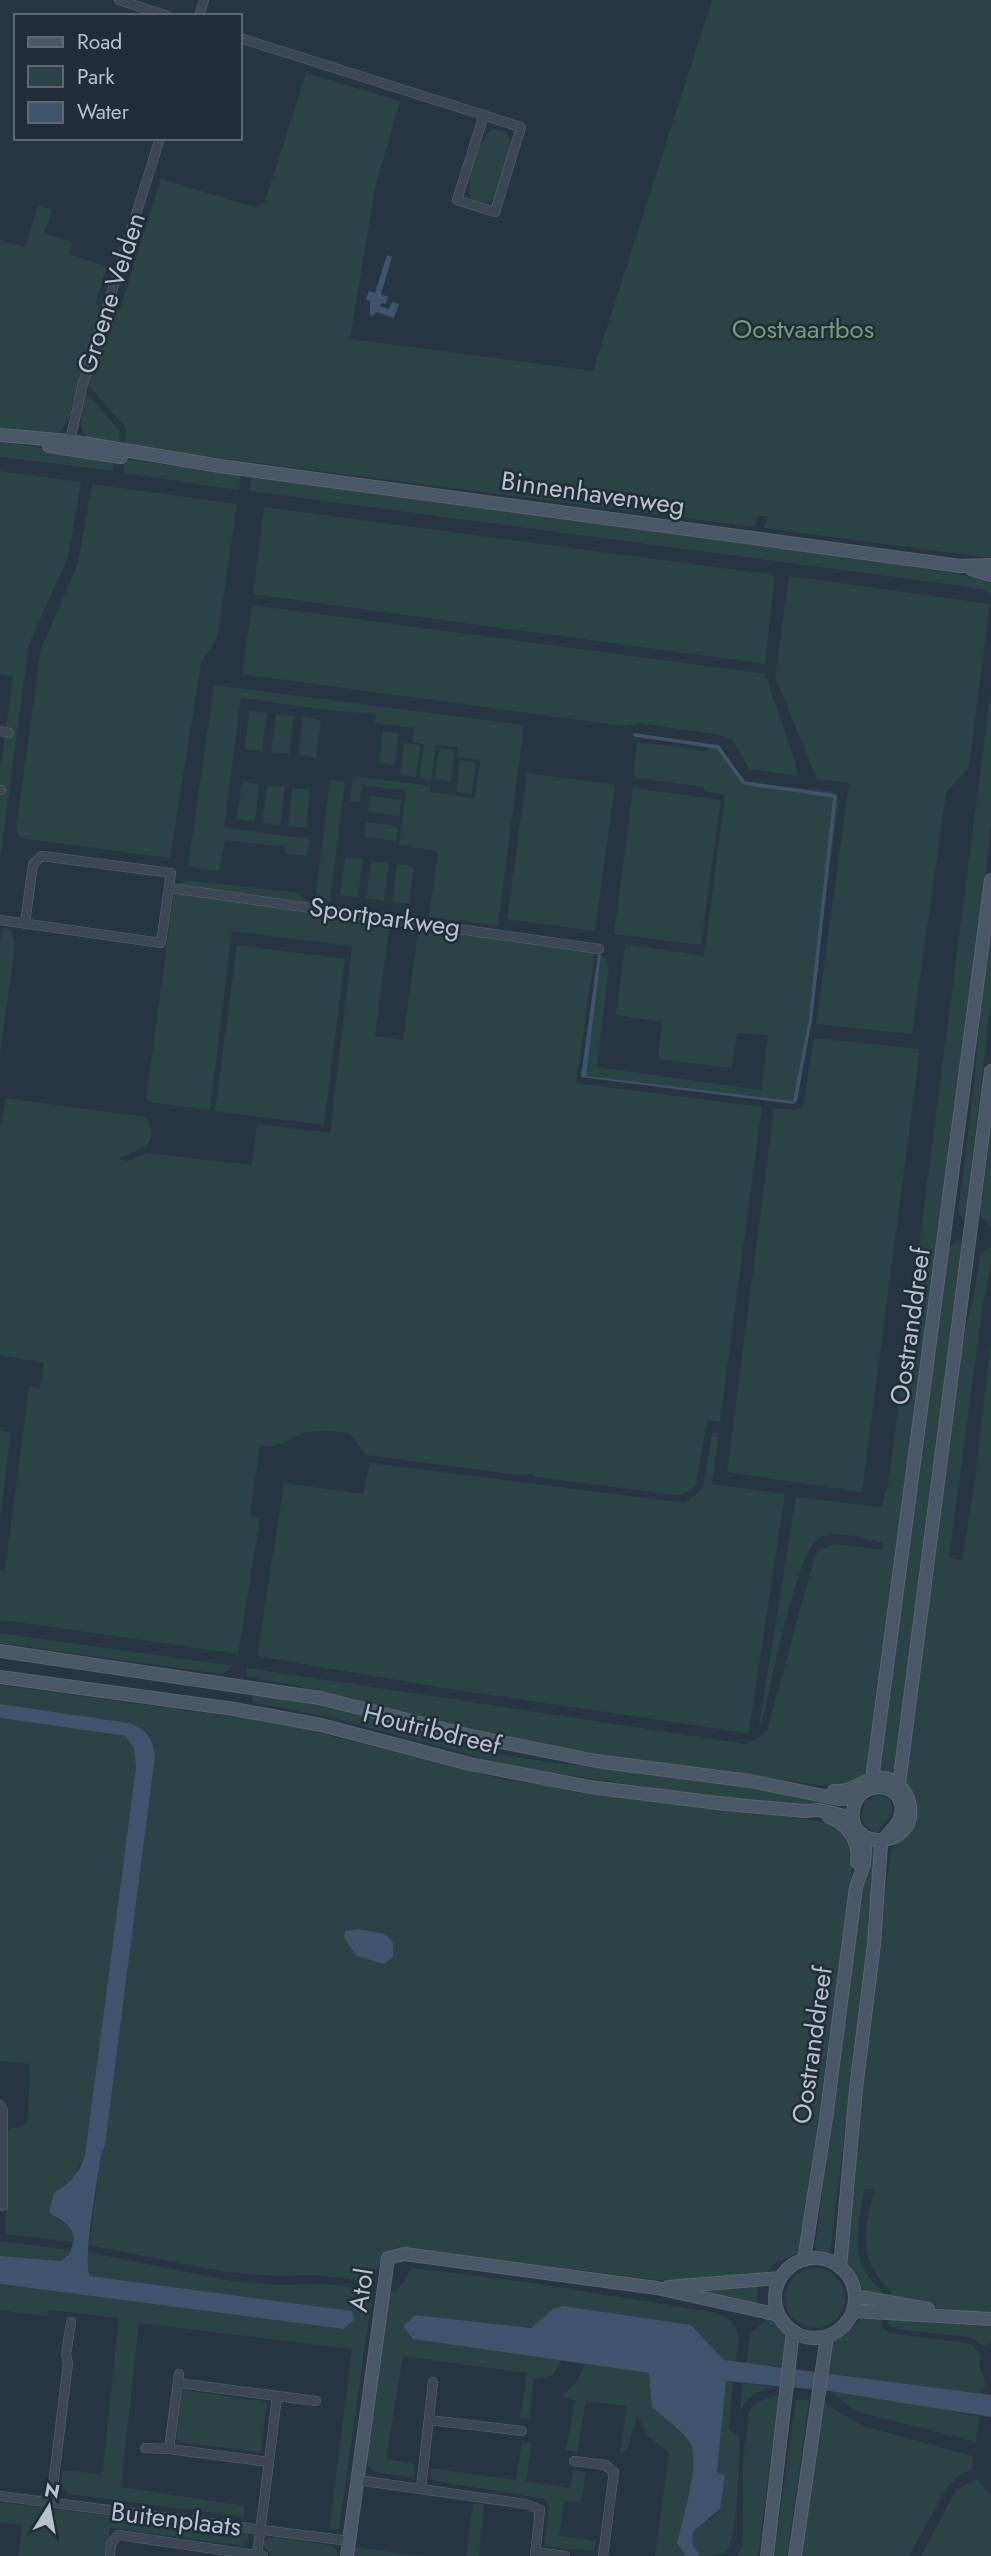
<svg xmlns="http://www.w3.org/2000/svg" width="991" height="2556" font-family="Jost,sans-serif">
  <rect width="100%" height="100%" fill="#273543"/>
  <path fill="#2a4344" d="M712 0H991V558L764 528 768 516H758L754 527 125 446 126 428 88 385 112 309H120L161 179 254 207 260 206 265 202 306 73 400 101 375 188 350 339 593 371Z
    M493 129 506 132 512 143 497 195 491 201 482 204 471 198C464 184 479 136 493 129Z
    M38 205 52 210 44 233 72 242 69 254 107 267 95 304 103 306 72 405C70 418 67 426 56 434L0 430V240L25 247Z
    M86 392 120 431 119 446C111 444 98 444 91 440 75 432 82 405 86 392Z
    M0 442 115 458 113 471 0 457Z
    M125 459 241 475 239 490 123 473Z
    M0 471 81 482 68 557 29 644 0 861V771L13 676 0 674Z
    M251 476 836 554 991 580V593L987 595 985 590 963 586 249 491Z
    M92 484 237 504 218 635 201 664 170 858 19 838 16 828 41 649 78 563Z
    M264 507 775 575 765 664 253 594Z
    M789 576 990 604 969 767 946 793 912 1034 816 1024 849 783 817 779 775 677Z
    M252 605 765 674 795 761 797 776 750 769 732 740 720 735 640 723 623 726 242 674Z
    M214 685 524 725 498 926 429 917 438 851 399 845 406 791 362 785 360 802 350 801 353 776 430 786V792L475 798 480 760 457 757 458 747 436 745 431 780 419 778 424 744 412 742 414 728 375 723 376 714 327 710 241 698 224 828 310 839 307 856 285 854 286 847 225 840 219 871 188 867Z
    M991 689V824L970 1029 943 1228C933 1260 929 1284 931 1318L871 1764C863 1779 854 1783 838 1788 724 1770 609 1759 496 1736 412 1719 332 1688 247 1677V1668L746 1744 757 1739 767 1731 813 1562 818 1550 835 1544 882 1550 883 1543C865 1539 836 1529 819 1538 799 1548 776 1664 769 1690 766 1702 765 1716 759 1726L796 1497 881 1507 888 1485Z
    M249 711 267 713 262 751 245 749Z
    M276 714 294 716 289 754 271 752Z
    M303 717 321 720 316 758 298 755Z
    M383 731 399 733 395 765 379 763Z
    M637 742 708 751 709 746 720 748 747 783 831 791 839 799 808 1024 794 1102 585 1076 601 955 607 960 609 968 597 1067 761 1090 768 1035 737 1033 732 1068 658 1059 662 1022 616 1015 625 944 704 956 725 795 704 791V787L633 777Z
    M404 743 420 745 416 777 400 775Z
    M439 748 455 750 451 782 435 779Z
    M460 760 476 762 472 794 456 792Z
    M527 773 615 785 595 931 507 919Z
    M330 780 345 782 330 902 316 894Z
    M242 782 259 784 255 822 237 819Z
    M267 785 285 787 280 825 262 823Z
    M292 788 310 790 306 828 288 826Z
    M633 788 721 800 701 945 614 934Z
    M370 796 402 800 399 816 368 812Z
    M366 822 398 826 396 841 364 837Z
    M345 857 363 859 358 897 340 895Z
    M371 861 389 863 384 901 366 898Z
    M397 864 414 866 409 904 392 902Z
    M187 880 299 893 314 909 390 922 375 1036 403 1040 419 926 595 953 576 1083 762 1107 720 1422 707 1420 696 1484C690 1491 685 1495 675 1495L537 1477 532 1474 519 1475 366 1455 350 1434C335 1431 320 1429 304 1433 285 1439 282 1448 260 1446L250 1516 260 1519 238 1654 11 1621 0 1622V1570H5L29 1386 40 1388 44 1363 0 1355V1130L6 1098 145 1117C163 1145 140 1148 118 1159L128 1161 146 1153 252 1165 257 1124 330 1133 352 946 232 931 210 1110 149 1102 146 1098 174 893 181 882Z
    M991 882V1000L965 1221 958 1212 974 1085Z
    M7 928 12 931 15 946 0 1054V943L2 930Z
    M237 945 345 959 324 1125 215 1111Z
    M814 1038 920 1049 862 1492 727 1472 774 1108 795 1110 803 1107Z
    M991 1130V1226L982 1218 980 1213Z
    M957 1241 966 1242 895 1775 877 1770 947 1252 951 1245Z
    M991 1247V1265L983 1304 949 1558 962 1560 974 1487 991 1341V2314L951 2310 890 2300 891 2292C857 2258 863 2231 875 2189H864C861 2215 851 2247 865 2271 869 2279 877 2286 883 2293L882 2298 866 2294 853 2270 846 2262 853 2176 887 1879 890 1855 897 1841 907 1787 904 1779 961 1346 973 1300 980 1254Z
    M0 1430 11 1432 0 1521Z
    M712 1433H719L712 1484 785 1494 749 1731 746 1733 438 1687 257 1656 284 1483 363 1494 370 1463 685 1503 703 1488Z
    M0 1633 234 1666 222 1674 0 1643Z
    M0 1685 249 1719 299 1728 506 1780 833 1823 850 1840 854 1857 801 2244 798 2253 774 2264 767 2273 688 2283 667 2281 396 2247C382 2257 376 2265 374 2282L318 2275 274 2276 226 2272 89 2245 101 2155 105 2145 155 1756 154 1746 129 1723 0 1704Z
    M254 1692 336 1708 500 1754 547 1762 731 1783 839 1803 838 1809 772 1801 712 1797 517 1767 329 1717 252 1702Z
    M0 1718 125 1736 134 1748 136 1767 85 2155C78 2171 70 2184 54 2193L56 2218 70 2227 75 2237 73 2242 6 2234V2206H8L7 2133 11 2128 23 2126 28 2119 30 2064 0 2061Z
    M877 1795 889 1798C898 1816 886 1819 877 1833L865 1826 861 1817 865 1801Z
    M871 1848H877L868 1943 830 2253 815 2250 860 1901Z
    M0 2241 71 2250 61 2261 5 2257 0 2256Z
    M87 2252 232 2281 274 2285 326 2284 373 2290 339 2529 329 2530 352 2349 139 2323 121 2487 245 2506 244 2517 70 2494C60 2487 61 2481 62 2470L102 2474 119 2318 49 2310 47 2316 0 2310V2284L343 2329 354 2320 352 2311 90 2276 86 2261Z
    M412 2268 527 2282 717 2313C743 2325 739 2336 736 2362L724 2360 691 2325 553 2309 531 2328 416 2315 413 2339 562 2360 552 2376 534 2379 529 2419 520 2418 527 2373 403 2356 386 2459 415 2464 414 2478 375 2472 368 2465 367 2455 388 2292 397 2291Z
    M785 2298a30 30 0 1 1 60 0a30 30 0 1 1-60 0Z
    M758 2282 757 2307 698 2293V2289Z
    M881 2315 882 2327 889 2333 967 2343 974 2346 981 2356 979 2366 986 2383 981 2394 826 2373 833 2342 845 2334 863 2317Z
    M887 2316 991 2324V2343L982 2346 976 2340 968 2337 897 2329 889 2325Z
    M768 2318 774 2321 786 2335 783 2366 746 2363 751 2333Z
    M585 2363 649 2373 652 2407C664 2418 679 2428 689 2441 702 2458 682 2521 677 2543L686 2556H655L669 2452 648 2436 637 2416 629 2445 620 2456 626 2406 586 2401 577 2452 566 2450 575 2400 561 2397 576 2383Z
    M725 2381 733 2382 729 2429 740 2437C738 2459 739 2538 726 2551 719 2556 709 2556 700 2556L692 2544 693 2532 720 2511 717 2473Z
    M743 2383 775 2387C758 2391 746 2395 740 2413Z
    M182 2390 267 2402 261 2450 258 2452 176 2442Z
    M829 2391 919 2404 979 2417 976 2442 866 2414 853 2409Z
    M779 2396 758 2556H737L742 2546 743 2534V2461L749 2413C753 2402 767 2397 779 2396Z
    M796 2400H809L787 2556H774Z
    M822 2402 863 2426 972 2456 973 2469 959 2476 947 2487 909 2556H802Z
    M522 2442 532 2443 526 2481 570 2488 574 2470 586 2472 581 2503 564 2501 559 2536 596 2541 593 2551 544 2546 549 2507 545 2499 431 2480 430 2468 516 2480Z
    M977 2479 991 2496V2556H921L956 2490Z
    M0 2502 249 2534 247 2543 243 2546 110 2528 106 2556H18L23 2525 0 2522Z
    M473 2503 484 2504 479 2556H466Z
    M275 2537 328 2545 335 2548 338 2556H272L262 2545 263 2540Z
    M355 2547 424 2556H354Z"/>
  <path fill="#3e546c" d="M387 255 392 257 381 294 388 297 386 304 382 303 380 306 389 309 392 302 399 304 394 318 376 312 373 316 370 315V301L366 299 369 291 375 293Z
    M598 954 601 955 586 1076 793 1101 808 1024H811L797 1101 793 1104 581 1077Z
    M0 1704 129 1723C146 1728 153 1739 155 1756L105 2145 101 2155C98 2178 82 2260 90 2276L352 2311 354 2320 343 2329 0 2284V2256L61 2261C69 2255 72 2250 73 2241 76 2225 59 2220 49 2212L54 2193 70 2181 79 2170 85 2155 136 1767 134 1748 125 1736 0 1718Z
    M358 1929 385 1934 393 1943V1957L384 1964 357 1956 344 1938 345 1931Z
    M563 2306 691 2325 724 2360 991 2395V2417L829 2391 726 2381 717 2473 725 2475 720 2509 693 2532 692 2544 700 2556H686L677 2543C682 2521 702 2458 689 2441 679 2428 664 2418 652 2407L649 2373 413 2339 403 2326 416 2315 531 2328 553 2309Z"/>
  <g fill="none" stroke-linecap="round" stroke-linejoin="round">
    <path stroke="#3e546c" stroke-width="3.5" d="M635 735 718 747 744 783 835 796 810 1024"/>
    <g stroke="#5a6570" stroke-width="10">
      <path id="street" d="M119 0 168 16
        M199 16 204 0
        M240 38 521 127 495 212 457 200 484 115
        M69 445 82 387 160 138
        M0 731 9 733
        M0 790H1
        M170 888 599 949
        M0 920 161 943 171 873 42 856 33 864 25 924
        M0 2105 3 2111V2206
        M178 2383 316 2401
        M429 2420 522 2431
        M145 2448 169 2449 269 2462 277 2396
        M169 2449 179 2374
        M574 2461 605 2465 614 2472 603 2556
        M357 2480 526 2504 540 2510 535 2556
        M421 2488 433 2382
        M0 2496 349 2541
        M51 2502 68 2363 66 2355 71 2322
        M535 2552 565 2556
        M257 2555 269 2462
        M110 2556 111 2544 118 2535 263 2556"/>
    </g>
    <g stroke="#5a6570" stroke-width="14">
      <path id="secondary" d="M0 435 70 441 220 466 960 566 991 565
        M49 446 121 457
        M971 569 991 575
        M0 1651 320 1698 471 1736 596 1761 750 1781 839 1799 857 1798
        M0 1677 234 1709 321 1725 470 1764 590 1787 726 1804 804 1811 819 1810 853 1818
        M899 1784 991 1071
        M871 1787 991 880
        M834 1791C854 1794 868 1772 889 1779 899 1783 907 1792 909 1802 921 1852 841 1852 854 1806 862 1777 907 1783 901 1814 899 1827 886 1833 881 1845L874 1944 856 2089 840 2267
        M829 1817C848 1823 860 1842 857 1862
        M775 2298a40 40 0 1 1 80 0a40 40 0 1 1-80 0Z
        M804 2260 826 2118 856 1887 864 1864 866 1837
        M668 2287 780 2278
        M855 2296 928 2309
        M853 2311 991 2319
        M347 2556 388 2258 404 2254 657 2288 779 2315
        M767 2556 793 2331
        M795 2556 827 2336"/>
    </g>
    <use href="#street" stroke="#3c4753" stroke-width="9"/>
    <use href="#secondary" stroke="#4a5766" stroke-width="12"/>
  </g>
  <g text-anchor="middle" stroke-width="5" stroke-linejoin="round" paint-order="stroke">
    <g font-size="26" fill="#b9c2cc" stroke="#202c38">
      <text transform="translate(111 293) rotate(-72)" y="9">Groene Velden</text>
      <text transform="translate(593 493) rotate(8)" y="9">Binnenhavenweg</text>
      <text transform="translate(385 917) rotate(8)" y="9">Sportparkweg</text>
      <text transform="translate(910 1326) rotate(-82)" y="9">Oostranddreef</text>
      <text transform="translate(432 1729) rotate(14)" y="9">Houtribdreef</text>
      <text transform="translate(812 2045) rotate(-82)" y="9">Oostranddreef</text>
      <text transform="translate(361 2290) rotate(-81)" y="9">Atol</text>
      <text transform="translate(176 2519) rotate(7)" y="9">Buitenplaats</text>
    </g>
    <g font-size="26" fill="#719d77" stroke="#202c38">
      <text x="803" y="338">Oostvaartbos</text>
    </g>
  </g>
  <rect x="14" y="14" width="228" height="126" fill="#202c38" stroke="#5d6873" stroke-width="2"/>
  <rect x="28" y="37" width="35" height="10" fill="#4a5766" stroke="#5d6873" stroke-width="2"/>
  <text x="77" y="49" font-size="21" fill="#b9c2cc">Road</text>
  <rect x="28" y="66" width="35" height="21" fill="#2a4344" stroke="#5d6873" stroke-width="2"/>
  <text x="77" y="84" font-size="21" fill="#b9c2cc">Park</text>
  <rect x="28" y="102" width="35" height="21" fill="#3e546c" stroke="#5d6873" stroke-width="2"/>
  <text x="77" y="119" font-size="21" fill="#b9c2cc">Water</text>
  <g transform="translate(49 2507) rotate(11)" stroke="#202c38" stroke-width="5" paint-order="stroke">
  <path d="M0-5L12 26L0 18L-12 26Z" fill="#b9c2cc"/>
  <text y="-10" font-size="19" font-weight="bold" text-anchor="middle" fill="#b9c2cc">N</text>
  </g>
</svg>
